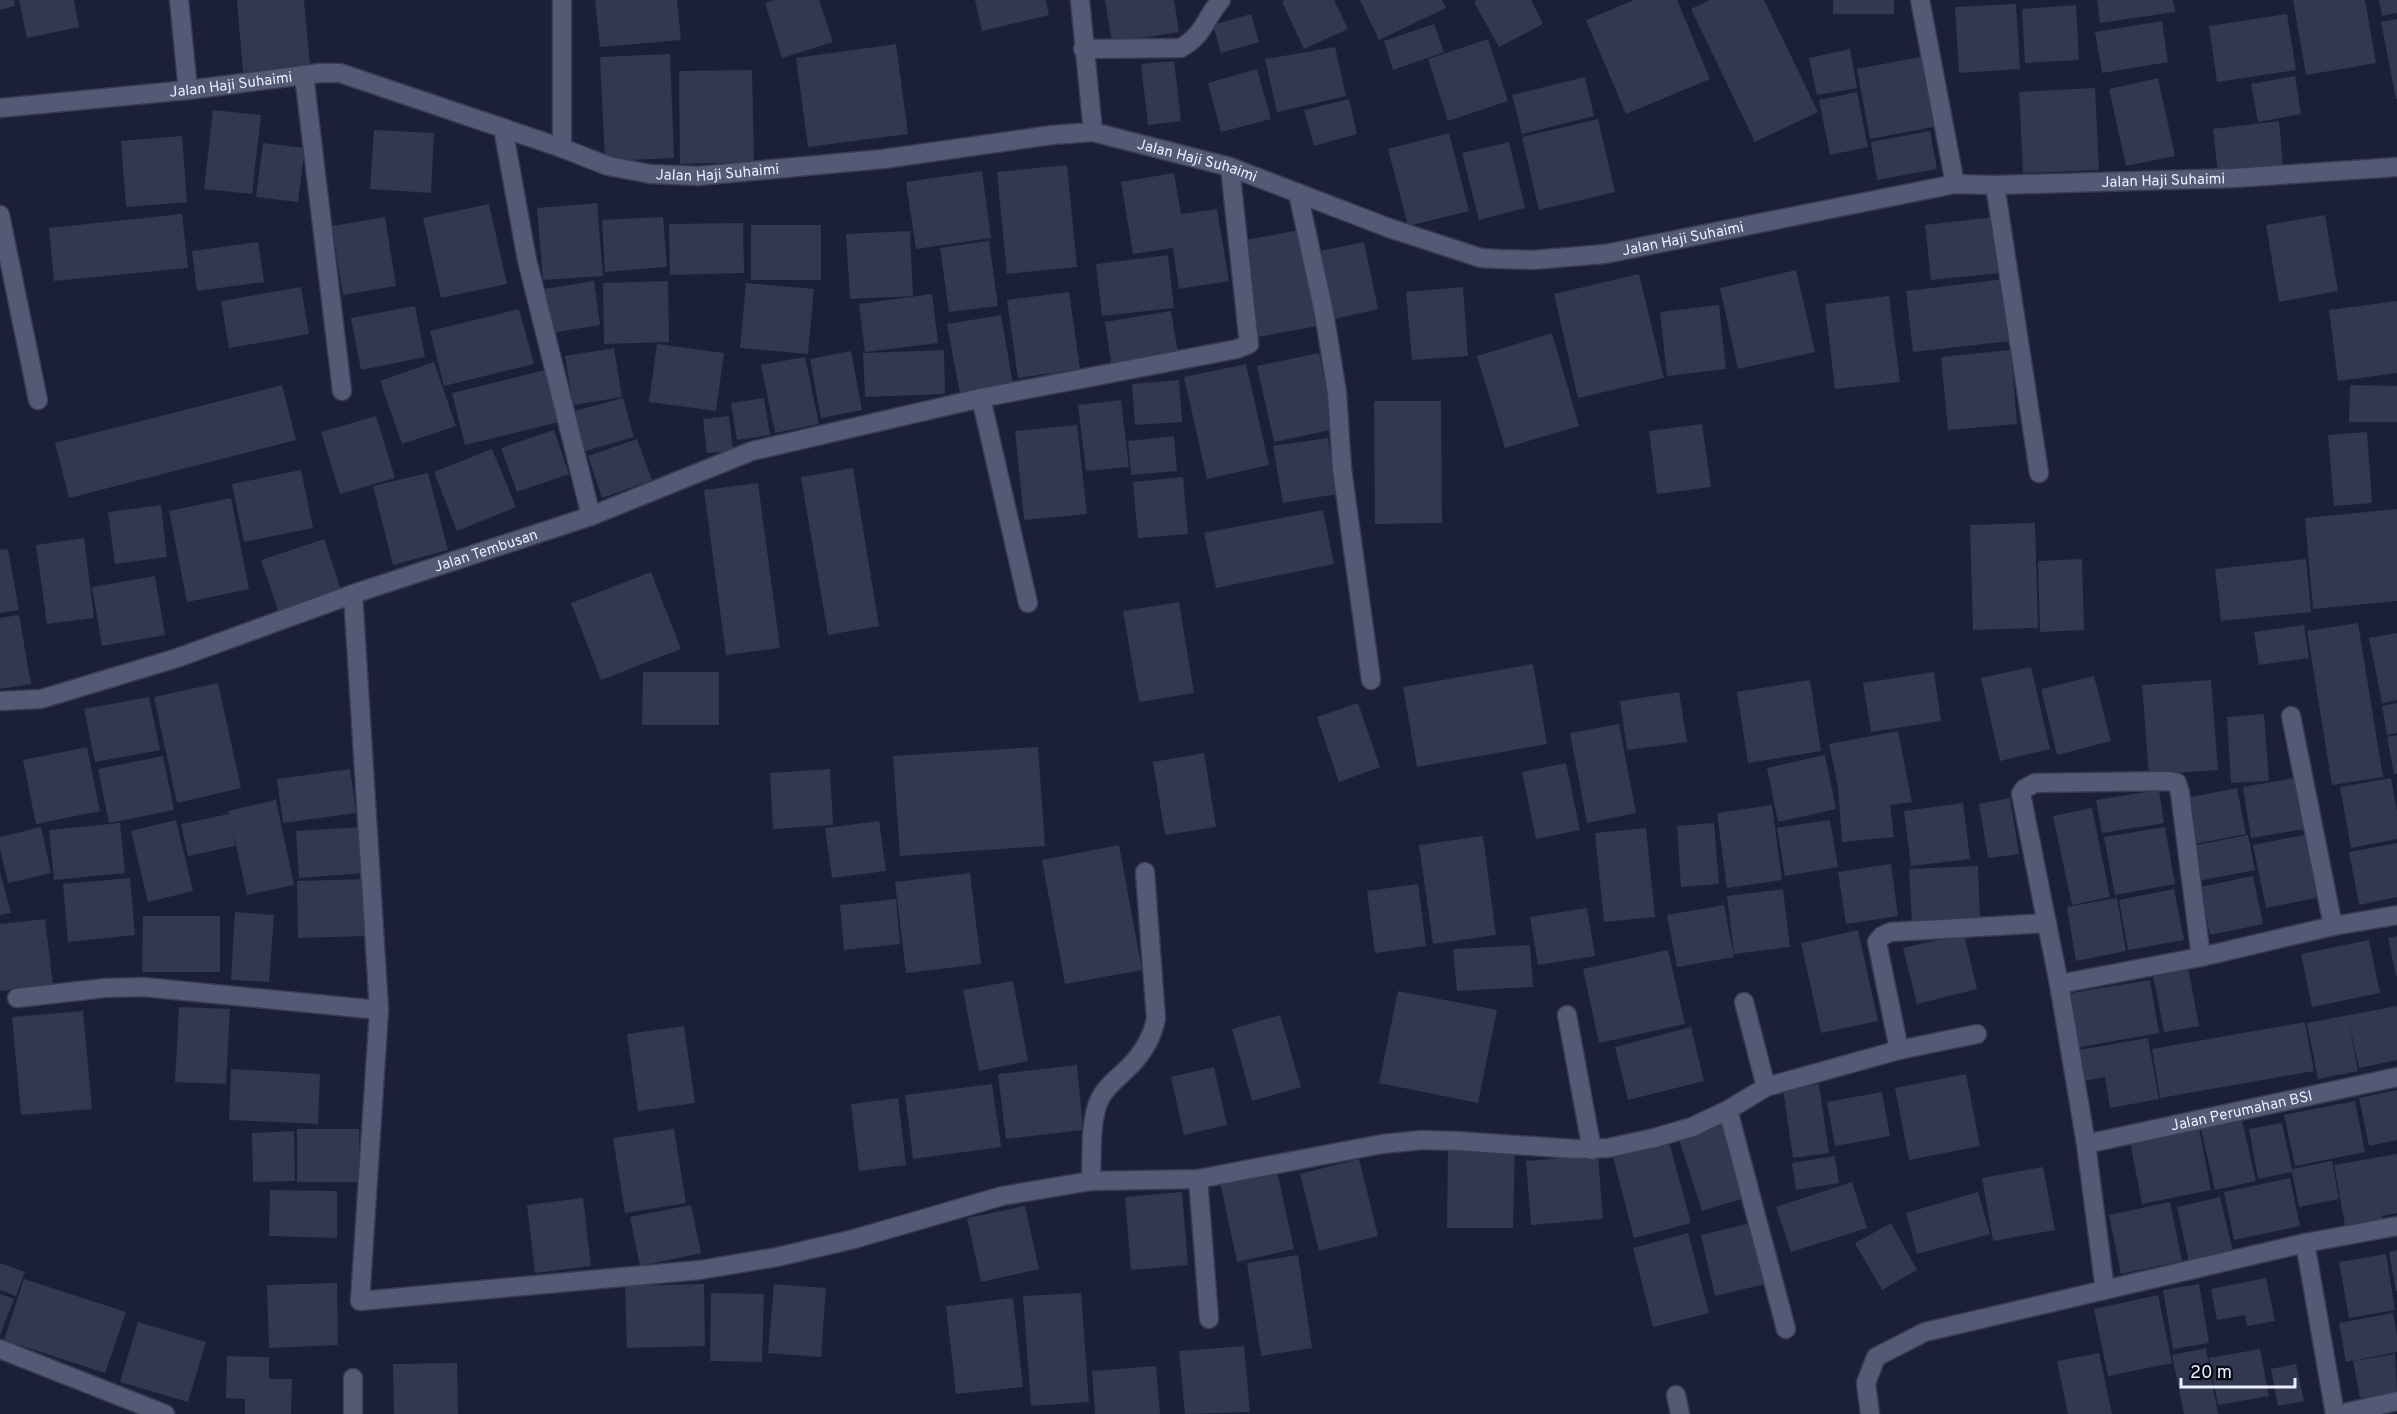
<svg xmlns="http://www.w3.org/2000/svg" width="2397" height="1414" font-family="Overpass,sans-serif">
  <rect width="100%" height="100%" fill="#1c1f38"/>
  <path fill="#323752" d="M0 0H14L15 6 0 10Z
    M19 0H74L79 27 27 38Z
    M237 0H304L310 65 243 72Z
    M595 0H677L681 40 600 47Z
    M774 0H819L833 42 782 58 765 3Z
    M975 0H1046L1049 15 982 31Z
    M1105 0H1174L1179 32 1112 43Z
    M1285 0H1334L1348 29 1304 49 1282 2Z
    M1360 0H1442L1446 8 1379 40Z
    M1477 0H1531L1543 24 1499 47 1474 2Z
    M1634 0H1677L1710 79 1626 114 1586 20Z
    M1710 0H1764L1818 112 1755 142 1691 9Z
    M1833 0H1894V14H1833Z
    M2097 0H2173L2175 12 2100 23Z
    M2293 0H2365L2376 63 2306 75Z
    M2379 0H2397V13L2382 16Z
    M2016 4 2020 69 1959 73 1955 7Z
    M2076 5 2079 60 2025 63 2022 9Z
    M1251 14 1259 42 1221 53 1213 25Z
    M2287 14 2296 70 2217 82 2209 26Z
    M2397 19V99H2396L2381 22Z
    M2162 21 2168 62 2102 73 2095 32Z
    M1434 24 1444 52 1393 70 1384 41Z
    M1488 39 1508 101 1448 121 1428 59Z
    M896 44 908 134 808 147 796 58Z
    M1335 47 1346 96 1277 112 1265 59Z
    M1850 49 1857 88 1817 95 1809 58Z
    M670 54 674 158 605 161 600 57Z
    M1925 56 1938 126 1870 139 1857 69Z
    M1174 61 1181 121 1148 125 1141 64Z
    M1257 69 1271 119 1221 132 1208 83Z
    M752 70 754 162 680 164 679 71Z
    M2295 76 2301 114 2258 122 2251 84Z
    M1585 77 1594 116 1522 134 1512 95Z
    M2158 78 2175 156 2126 166 2109 89Z
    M2095 88 2099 170 2023 173 2019 92Z
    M1857 92 1868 147 1830 155 1819 100Z
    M1349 99 1357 134 1314 146 1304 110Z
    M213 110 261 115 252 194 204 189Z
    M1598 119 1615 192 1539 210 1522 137Z
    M2279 121 2283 166 2218 173 2213 129Z
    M374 130 434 133 431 193 370 189Z
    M1930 131 1937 169 1877 180 1871 142Z
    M1449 133 1469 211 1408 226 1388 149Z
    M182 136 187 202 126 207 121 141Z
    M1509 142 1525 208 1479 220 1462 153Z
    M263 143 305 148 298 202 256 197Z
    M1067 165 1077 267 1007 274 997 172Z
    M982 171 991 238 916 249 906 182Z
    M1174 173 1181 214 1217 209 1229 281 1179 289 1173 248 1133 254 1121 182Z
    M597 203 603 276 543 280 537 208Z
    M489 204 507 284 441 298 423 218Z
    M182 214 188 268 54 281 49 228Z
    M2325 215 2338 291 2279 302 2266 225Z
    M385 217 396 286 343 295 332 226Z
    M663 217 667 267 605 272 602 220Z
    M1994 217 2001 273 1931 280 1925 225Z
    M743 223 744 273 670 275 669 224Z
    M751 225H821V280H751Z
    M1300 230 1318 326 1258 337 1240 241Z
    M910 231 913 296 850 299 846 234Z
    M989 241 998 306 949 312 940 248Z
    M258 242 264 282 197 291 192 251Z
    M1364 242 1378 309 1330 320 1315 252Z
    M1168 255 1174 308 1102 316 1096 264Z
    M1796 270 1815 352 1738 369 1720 288Z
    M1639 274 1664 378 1578 398 1554 294Z
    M2005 279 2011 341 1913 352 1906 291Z
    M594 281 600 325 551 333 544 289Z
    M668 281 669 342 604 344 603 283Z
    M746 283 814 289 808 354 740 348Z
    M301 287 309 334 229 348 221 301Z
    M1463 287 1468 356 1412 360 1406 292Z
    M1069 292 1080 369 1018 378 1007 300Z
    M932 294 938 343 865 352 859 304Z
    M1889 296 1900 382 1835 389 1825 304Z
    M2397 301V373L2338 381 2329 310Z
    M1719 305 1726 369 1667 376 1660 312Z
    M415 306 425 357 361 370 351 318Z
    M519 309 534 364 444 386 430 331Z
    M1171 311 1179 359 1112 369 1105 322Z
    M1001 315 1013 385 960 394 947 324Z
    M1552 333 1579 426 1505 448 1477 356Z
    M657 344 724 353 716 411 649 402Z
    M614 348 622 397 573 405 565 356Z
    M944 350 945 394 865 397 863 353Z
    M2011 350 2017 424 1948 430 1941 357Z
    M851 351 862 410 821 418 810 359Z
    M1319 353 1335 429 1274 442 1257 366Z
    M805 357 819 424 775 433 761 365Z
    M434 362 456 426 402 444 380 381Z
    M1246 364 1269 465 1207 479 1184 377Z
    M545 370 559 422 465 445 452 393Z
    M1179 380 1182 422 1135 425 1132 384Z
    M282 385 296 440 69 498 55 443Z
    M2350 385 2397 386V422H2349Z
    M623 398 634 437 582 452 571 412Z
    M764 398 770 435 737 440 731 403Z
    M1121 400 1129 467 1086 471 1078 405Z
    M1374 401H1441L1442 523 1375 524Z
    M376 416 395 478 340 494 321 432Z
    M729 416 733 451 707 453 703 419Z
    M1702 424 1711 487 1657 494 1649 431Z
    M1077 425 1087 514 1024 520 1015 431Z
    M554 430 569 474 517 492 501 448Z
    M2367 432 2372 503 2334 506 2328 435Z
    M1174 436 1177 471 1131 475 1128 441Z
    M1328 438 1337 494 1283 503 1273 446Z
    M637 439 652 480 602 498 588 456Z
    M492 449 516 507 457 531 434 472Z
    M853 468 879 626 828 635 801 477Z
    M301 470 313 528 244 542 232 484Z
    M428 473 448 550 393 565 373 486Z
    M1183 477 1188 534 1138 538 1133 482Z
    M758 483 780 648 726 655 704 490Z
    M231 498 249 589 187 602 169 511Z
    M161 505 167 557 115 564 108 512Z
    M2397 509V601L2313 609 2305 518Z
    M1323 510 1334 564 1216 588 1204 533Z
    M2035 523 2038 628 1973 630 1970 525Z
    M84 538 94 618 47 624 36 545Z
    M324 539 343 595 280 616 261 560Z
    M8 549 19 610 0 613V550Z
    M2082 559 2084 630 2040 632 2038 561Z
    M2306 559 2311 612 2221 621 2215 569Z
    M651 572 681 649 601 680 571 603Z
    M155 576 165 635 102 646 92 587Z
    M1179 602 1194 693 1139 702 1123 611Z
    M19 615 31 684 0 689V618Z
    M2358 623 2383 777 2332 785 2307 631Z
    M2304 625 2309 658 2259 665 2254 632Z
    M2397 633V700L2382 703 2369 638Z
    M1533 664 1547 744 1417 767 1403 687Z
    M2031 667 2050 749 2000 761 1981 678Z
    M643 672H719V725H642Z
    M1934 672 1941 721 1871 732 1863 683Z
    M2094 676 2111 741 2057 755 2041 689Z
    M1810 680 1821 751 1748 763 1737 692Z
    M2211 680 2218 770 2149 775 2142 685Z
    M218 683 241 788 177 803 154 697Z
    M1679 692 1687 742 1627 750 1620 701Z
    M149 697 160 750 95 762 84 709Z
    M1358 703 1380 767 1339 782 1317 717Z
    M2397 703V733L2387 735 2382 706Z
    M2264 714 2269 781 2231 783 2227 717Z
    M1619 724 1636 813 1587 823 1570 733Z
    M1898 731 1912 802 1890 805 1894 837 1842 842 1838 787 1829 744Z
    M2397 735V774H2394L2387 737Z
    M87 747 100 811 36 824 23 760Z
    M1038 747 1045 846 900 856 893 756Z
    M1204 753 1216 827 1165 835 1153 762Z
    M1825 755 1836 809 1778 822 1767 768Z
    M163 756 174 810 109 823 98 769Z
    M1566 763 1580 830 1536 839 1522 772Z
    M350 769 356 813 283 823 277 779Z
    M830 769 833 825 773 829 770 773Z
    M2295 778 2304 829 2251 838 2243 787Z
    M2391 778 2397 811V839L2351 848 2340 787Z
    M2237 788 2246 834 2194 844 2186 798Z
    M2159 790 2164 823 2102 833 2096 800Z
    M2010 798 2019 854 1988 858 1979 804Z
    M276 800 294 885 247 895 233 832 235 846 188 856 181 824 229 814 228 811Z
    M1963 803 1970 859 1911 866 1904 811Z
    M1772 805 1782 880 1727 888 1717 813Z
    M2092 808 2110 897 2072 905 2053 816Z
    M176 820 193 891 148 902 131 831Z
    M1830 820 1838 867 1785 876 1777 828Z
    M879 821 886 871 832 878 825 828Z
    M120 823 125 873 54 880 49 830Z
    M1714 823 1719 884 1681 887 1677 826Z
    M41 827 51 873 8 883 0 849V837Z
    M360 827 363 873 299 878 296 831Z
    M2165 827 2175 884 2115 895 2104 837Z
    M1646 828 1655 917 1604 922 1595 833Z
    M2313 833 2326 896 2266 908 2253 845Z
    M2248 835 2255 870 2198 881 2191 846Z
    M1483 836 1496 935 1433 944 1419 845Z
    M2397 843V897L2359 905 2349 852Z
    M1119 845 1142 970 1065 984 1042 860Z
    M1891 864 1898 916 1846 924 1838 872Z
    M1978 866 1980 921 1912 924 1909 869Z
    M0 872 11 913 0 915Z
    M970 873 981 964 906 973 895 882Z
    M2253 876 2263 924 2210 935 2200 887Z
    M130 878 135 935 68 942 63 884Z
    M365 879 366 936 298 938 297 881Z
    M1418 884 1426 946 1375 953 1367 891Z
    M1783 889 1790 947 1734 954 1727 896Z
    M2174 889 2184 940 2128 950 2119 900Z
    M2117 898 2126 951 2076 961 2067 907Z
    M896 899 900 944 844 950 840 905Z
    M1724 905 1734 957 1677 967 1667 915Z
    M1587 908 1595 956 1538 965 1530 917Z
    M235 912 274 915 269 982 231 980Z
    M143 916H220V972H142Z
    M45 919 53 985 0 991V924Z
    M1858 930 1878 1021 1821 1033 1801 943Z
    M1964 934 1977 989 1917 1004 1903 948Z
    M2397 936V976H2396L2388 938Z
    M2369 940 2380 993 2312 1007 2301 954Z
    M1530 945 1533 987 1457 991 1453 949Z
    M1668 950 1685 1024 1599 1043 1583 969Z
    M2188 967 2199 1026 2164 1032 2153 974Z
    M2150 980 2159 1033 2075 1048 2065 994Z
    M1013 981 1028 1061 979 1071 963 990Z
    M1398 991 1497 1010 1478 1103 1379 1083Z
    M2397 1006V1060L2359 1068 2349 1021 2358 1071 2318 1079 2307 1023Z
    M179 1007 230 1009 226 1084 175 1082Z
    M83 1011 92 1109 21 1115 12 1017Z
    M1280 1015 1301 1087 1252 1101 1232 1029Z
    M2305 1022 2314 1071 2160 1098 2152 1049Z
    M684 1026 695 1103 638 1111 627 1034Z
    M1691 1027 1704 1081 1628 1100 1615 1047Z
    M2148 1038 2159 1099 2110 1108 2105 1077 2078 1082 2073 1051Z
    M1077 1065 1083 1130 1006 1139 998 1074Z
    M1214 1067 1227 1125 1184 1135 1171 1077Z
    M231 1069 320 1074 318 1124 229 1120Z
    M1966 1074 1980 1146 1909 1160 1895 1088Z
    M992 1084 1001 1147 913 1159 905 1095Z
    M1819 1084 1829 1153 1793 1158 1783 1089Z
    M2397 1090V1140L2369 1146 2359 1098Z
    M1882 1092 1890 1136 1835 1146 1827 1102Z
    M898 1098 906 1165 859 1171 851 1104Z
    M2355 1101 2365 1152 2295 1166 2284 1115Z
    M2241 1116 2256 1181 2215 1190 2200 1125Z
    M1724 1118 1748 1197 1702 1211 1677 1133Z
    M2282 1123 2292 1169 2332 1161 2339 1199 2299 1207 2292 1172 2258 1179 2249 1129Z
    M2199 1128 2211 1190 2142 1204 2130 1141Z
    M297 1129H359V1182H297Z
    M674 1129 686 1203 625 1213 613 1138Z
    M294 1131 295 1181 253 1182 252 1133Z
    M1668 1138 1691 1223 1634 1238 1612 1153Z
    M1448 1145H1515L1513 1228H1447Z
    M2397 1154V1213L2382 1216 2380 1209 2383 1224 2346 1231 2334 1165Z
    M1598 1155 1603 1219 1531 1225 1526 1161Z
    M1835 1156 1839 1183 1796 1190 1792 1163Z
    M1359 1159 1378 1236 1319 1251 1300 1174Z
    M2043 1167 2055 1230 1993 1241 1982 1178Z
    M1277 1171 1294 1249 1237 1262 1220 1182Z
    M2290 1178 2300 1226 2234 1240 2224 1192Z
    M1852 1182 1867 1228 1791 1252 1776 1207Z
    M270 1190 337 1191V1238L269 1236Z
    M1182 1192 1188 1265 1131 1270 1125 1197Z
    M1978 1192 1990 1234 1917 1254 1906 1213Z
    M2220 1197 2233 1252 2189 1262 2177 1207Z
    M583 1198 591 1266 535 1273 527 1205Z
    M2170 1202 2182 1261 2121 1274 2109 1215Z
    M691 1205 701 1253 640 1266 630 1217Z
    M1025 1206 1039 1269 981 1282 967 1218Z
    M1751 1223 1765 1284 1715 1296 1701 1235Z
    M1891 1223 1917 1270 1882 1290 1855 1243Z
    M1688 1233 1709 1313 1653 1327 1633 1248Z
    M2397 1250V1291H2396L2389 1252Z
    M2386 1254 2395 1310 2349 1318 2339 1262Z
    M1298 1255 1312 1348 1261 1356 1247 1263Z
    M0 1263 25 1272 16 1296 0 1290Z
    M2266 1278 2275 1321 2247 1326 2245 1315 2217 1320 2211 1289Z
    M24 1279 126 1312 105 1373 4 1340Z
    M337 1283 338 1345 269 1348 267 1285Z
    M704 1284 705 1346 627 1348 625 1286Z
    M774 1284 826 1288 821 1357 768 1353Z
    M2199 1284 2209 1343 2173 1349 2163 1290Z
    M711 1293 764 1294 762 1362 710 1361Z
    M1081 1293 1089 1402 1031 1406 1023 1296Z
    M0 1294 14 1299 0 1335Z
    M2158 1295 2172 1363 2108 1376 2094 1309Z
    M1013 1298 1023 1387 956 1394 946 1306Z
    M2393 1313 2397 1335V1352L2346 1362 2339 1323Z
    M138 1322 206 1342 188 1402 120 1382Z
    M1244 1346 1250 1412 1185 1414 1179 1351Z
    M2206 1348 2218 1414H2184L2172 1355Z
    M2260 1349 2269 1396 2218 1405 2209 1358Z
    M2099 1353 2112 1414H2068L2057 1361Z
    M2395 1354 2397 1392 2360 1398 2353 1361Z
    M227 1356 269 1357V1379H292L291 1414H245V1399L226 1398Z
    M457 1363 458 1414H394L393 1364Z
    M2296 1364 2304 1401 2278 1406 2271 1369Z
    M1156 1366 1160 1414H1095L1092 1371Z"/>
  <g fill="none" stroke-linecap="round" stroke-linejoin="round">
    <g stroke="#393b50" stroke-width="21">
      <g id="minor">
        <path d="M179 0 188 90"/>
        <path d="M562 0V148"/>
        <path d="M1080 0 1093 132"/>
        <path d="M1920 0 1955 184"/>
        <path d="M1083 49 1181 48C1206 33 1204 19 1221 0"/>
        <path d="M304 75 342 391"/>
        <path id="s1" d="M0 108 188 90 320 73H340L562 148 608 166 651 174 698 176 883 159 1052 135 1093 132 1230 167 1389 228 1481 258 1499 259 1532 260 1605 254 1955 184 1995 185 2234 178 2397 167"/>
        <path d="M503 128 527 260 591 516"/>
        <path d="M1995 185 2039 473"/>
        <path d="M1298 193 1324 313 1337 393 1342 469 1371 680"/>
        <path d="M0 215 38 400"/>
        <path d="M981 398 1028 603"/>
        <path d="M353 594 379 1010 360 1301 700 1270 777 1257 854 1239 1002 1196 1091 1181 1198 1179 1382 1144 1422 1140 1457 1141 1575 1149 1608 1148 1654 1138 1692 1127 1728 1110 1766 1087 1899 1050 1977 1034"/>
        <path id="s2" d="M0 701 41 699 177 658 353 594 591 516 752 451 981 398 1237 349 1249 344 1230 167"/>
        <path d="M2291 716 2333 926"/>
        <path d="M2059 984 2201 957 2333 926 2397 915"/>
        <path d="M17 998 105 988 144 987 379 1010"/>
        <path d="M1744 1002 1766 1087"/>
        <path d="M1567 1015 1592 1150"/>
        <path d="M1899 1050 1877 942 1882 936 1891 932 2047 923"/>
        <path d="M1728 1110 1786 1329"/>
        <path id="s3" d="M2086 1144 2397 1077"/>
        <path d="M1198 1179 1209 1319"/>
        <path d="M1091 1181C1092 1157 1090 1129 1097 1106 1102 1089 1117 1079 1129 1067 1143 1053 1152 1038 1156 1019L1145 872"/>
        <path d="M2305 1243 2335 1414"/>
        <path d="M2105 1290 2086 1144 2059 984 2021 794 2024 789 2035 783 2169 781 2177 783 2180 793 2201 957"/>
        <path d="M0 1349 165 1414"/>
        <path d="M1676 1395 1680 1414"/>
        <path d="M353 1414V1378"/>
        <path d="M1870 1414 1866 1383 1876 1357 1925 1332 2305 1243 2397 1226"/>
        <path d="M2340 1414 2397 1401"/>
      </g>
    </g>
    <use href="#minor" stroke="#545976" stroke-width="18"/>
  </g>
  <g text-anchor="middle" stroke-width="6" stroke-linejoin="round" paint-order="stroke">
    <g font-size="15" fill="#ebeefc" stroke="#080a15">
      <text dy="5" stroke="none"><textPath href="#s1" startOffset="232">Jalan Haji Suhaimi</textPath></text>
      <text dy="5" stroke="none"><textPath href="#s1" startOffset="1222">Jalan Haji Suhaimi</textPath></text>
      <text dy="5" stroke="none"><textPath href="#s1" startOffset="736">Jalan Haji Suhaimi</textPath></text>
      <text dy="5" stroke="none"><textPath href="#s1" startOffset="2212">Jalan Haji Suhaimi</textPath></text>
      <text dy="5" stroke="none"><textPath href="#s1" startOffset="1726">Jalan Haji Suhaimi</textPath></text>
      <text dy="5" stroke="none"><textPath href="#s2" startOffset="510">Jalan Tembusan</textPath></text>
      <text dy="5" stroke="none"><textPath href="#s3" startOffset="159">Jalan Perumahan BSI</textPath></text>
    </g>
  </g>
  <path d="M2181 1378v9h114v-9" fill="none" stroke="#ebeefc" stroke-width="3"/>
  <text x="2190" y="1378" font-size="18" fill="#ebeefc" stroke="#080a15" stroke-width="4.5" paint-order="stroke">20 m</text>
</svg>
